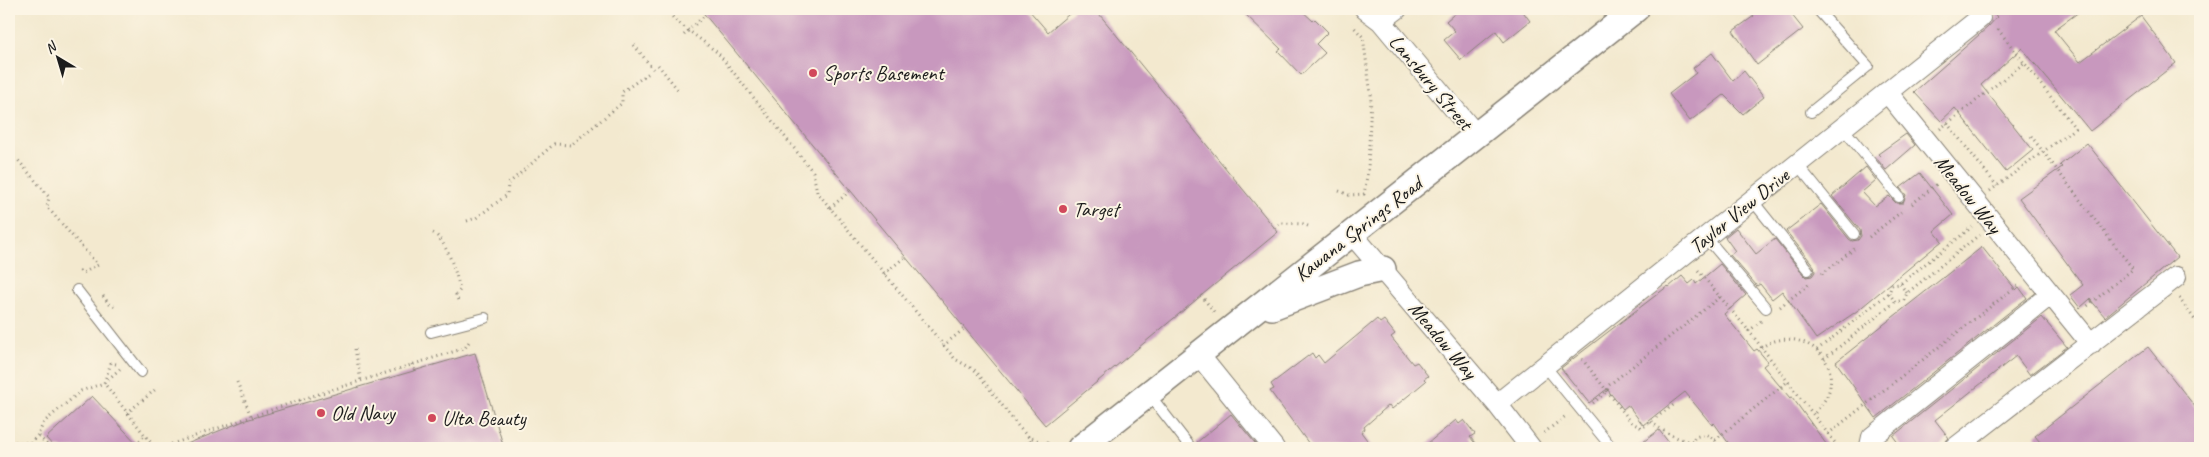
<svg xmlns="http://www.w3.org/2000/svg" width="2209" height="457" font-family="Caveat,sans-serif">
  <rect width="100%" height="100%" fill="#fcf5e5"/>
  <filter id="ink" filterUnits="userSpaceOnUse"><feTurbulence type="fractalNoise" baseFrequency=".02" numOctaves="2"/><feDisplacementMap in="SourceGraphic" scale="10" xChannelSelector="R" yChannelSelector="G"/><feConvolveMatrix kernelMatrix="1 2 1 2 8 2 1 2 1" color-interpolation-filters="sRGB"/></filter>
  <filter id="wash" filterUnits="userSpaceOnUse"><feTurbulence type="fractalNoise" baseFrequency=".0096" numOctaves="4" result="noise"/><feDisplacementMap in="SourceGraphic" scale="20" xChannelSelector="R" yChannelSelector="G"/><feGaussianBlur stdDeviation="1.12" result="paint"/><feColorMatrix in="noise" values="0 0 0 0 0 0 0 0 0 0 0 0 0 0 0 0 0 1.4 0 .05"/><feComposite in="paint" operator="in"/></filter>
  <g filter="url(#wash)">
    <rect width="100%" height="100%" fill="#f3e9cf"/>
    <g id="blocks">
      <path fill="#c898be" d="M700 9H1028L1048 32 1075 9H1095L1278 232 1045 425Z
        M1240 9H1300L1313 21 1315 19 1328 32 1316 44 1325 53 1301 75 1278 51 1281 49Z
        M1460 9H1521L1530 21 1504 42 1496 31 1461 60 1444 40 1455 31 1446 21Z
        M1748 9H1787L1803 29 1757 65 1733 31 1754 16Z
        M1990 9H2083L2054 30 2080 62 2141 16 2176 63 2090 131 2022 48 1981 85 2033 150 2006 172 1955 108 1941 121 1914 92 1988 27 1997 17Z
        M1712 53 1733 81 1744 71 1764 97 1743 114 1724 95 1690 121 1669 94 1696 73 1693 68Z
        M1906 134 1915 145 1886 170 1877 159 1880 156 1878 154Z
        M2087 143 2177 257 2105 317 2090 299 2080 308 2070 295 2083 285 2019 198 2062 167 2060 165Z
        M1866 167 1876 180 1862 192 1875 206 1889 196 1896 203H1903L1906 195 1900 188 1920 173 1953 215 1934 231 1942 241 1857 311 1816 339 1782 291 1772 299 1760 284 1757 286 1730 255 1735 251 1725 237 1736 228 1756 254 1775 239 1803 274 1806 277 1812 276 1815 272 1814 266 1786 231 1821 204 1849 239 1852 241 1858 240 1861 236 1860 230 1832 196Z
        M1982 247 2016 290 2019 287 2027 298 1876 418 1836 362Z
        M1720 264 1746 295 1724 314 1754 351 1757 349 1768 362 1763 366 1790 398 1792 397 1829 448H1732L1714 423 1712 425 1685 392 1643 425 1628 405 1623 409 1607 389 1589 403 1561 368 1668 286 1669 287 1682 276 1689 284 1694 280 1696 284Z
        M2042 317 2067 347 2030 375 2016 356 1935 420 1949 438 1938 448H1902L1893 436Z
        M1377 319 1380 323 1384 320 1395 334 1391 337 1413 364 1417 362 1428 376 1424 379 1426 381 1392 409 1389 405 1364 427 1365 429 1361 432 1373 448H1312L1270 391 1274 389 1271 384 1312 353 1315 358 1318 355 1324 363Z
        M2148 347 2200 413V448H2045L2035 436Z
        M475 353 504 448H177L246 420Z
        M92 396 141 448H55L46 438Z
        M1231 414 1259 448H1198L1196 443Z
        M1456 420 1459 424 1464 420 1475 434 1470 437 1479 448H1422Z
        M1659 430 1673 448H1635Z"/>
    </g>
  </g>
  <g filter="url(#ink)">
    <use href="#blocks" fill-opacity="0" stroke="#888276" stroke-width="1"/>
    <g fill="none" stroke-linecap="round" stroke-linejoin="round">
      <g stroke="#888276" stroke-width="12">
        <path id="service" d="M1811 112 1868 66 1817 9
          M1843 128 1899 197
          M1797 164 1854 234
          M1752 200 1808 270
          M1706 237 1766 308
          M77 290 141 372
          M431 332 485 318
          M1545 366 1612 448
          M1149 394 1191 448"/>
      </g>
      <g stroke="#888276" stroke-width="22">
        <path id="minor" d="M1365 9 1381 21 1476 135
          M1381 21 1397 9
          M1887 92 2091 344
          M1352 234 1497 404 1531 448
          M1199 355 1274 448
          M1497 404 1980 18
          M1871 448 1870 446 1872 437 2050 295
          M1955 448 2176 277"/>
      </g>
      <g stroke="#888276" stroke-width="28">
        <path id="tertiary" d="M1272 307 1359 274 1383 269
          M1080 448 1636 9"/>
      </g>
      <path stroke="#888276" stroke-width="3" stroke-dasharray="1 4" stroke-linecap="butt" d="M666 9 675 20 718 53 813 172 817 192 955 359 976 371 1018 426 1027 436 1039 441
        M684 35 705 15
        M634 45 653 69
        M658 65 679 91
        M1947 123 1997 186
        M1940 129 2024 63
        M2031 136 2133 269 2086 307
        M9 159 18 160 49 197 47 207 98 265 83 273 78 270
        M1339 191 1349 195 1364 194 1368 170 1371 95 1363 37 1352 25
        M1990 191 2075 128 1997 28
        M1912 204 1937 184
        M830 208 851 190
        M467 221 476 218 507 195 508 184 554 144 571 145 622 103V92L649 73
        M1274 228 1281 223 1303 224 1310 227
        M433 233C446 239 457 275 460 290L456 295 459 303
        M1869 237 1901 212
        M884 274 906 256
        M1822 274 1854 249
        M1900 284 1907 293
        M1889 293 1895 302
        M1201 295 1214 312
        M103 296 109 304 118 308
        M1720 297 1749 331
        M2179 298 2195 320 2200 315
        M1780 307 1809 284
        M1761 321 1749 331 1839 448
        M943 346 965 328
        M1761 348C1789 326 1836 348 1830 386 1829 397 1820 407 1813 415
        M355 349 361 381
        M1817 350 1889 293 1892 285 1900 284 1972 227
        M1582 359 1632 423 1642 428 1676 403
        M1824 359 1895 302 1904 300 1907 293 1979 235
        M116 364 111 363 104 383 155 448
        M412 364 415 371
        M237 382 251 416
        M300 400 301 405
        M1593 403 1607 391 1609 385 1720 297 1697 269
        M127 413 156 389
        M1651 422C1664 432 1676 439 1692 442
        M1544 433 1567 415
        M1828 434 2018 285 2017 284
        M1028 436 1032 446 1037 448
        M1715 440 1787 382
        M15 442 30 443 38 435
        M22 443 28 448
        M50 448 38 435 44 422 81 391 104 383 122 367
        M128 448H129
        M132 448 145 435
        M168 448 172 444 300 400 465 348 471 339
        M1040 448H1044L1048 442
        M1690 448V445L1695 437 1706 434 1715 440 1717 448"/>
      <use href="#service" stroke="#fff" stroke-width="10"/>
      <use href="#minor" stroke="#fff" stroke-width="20"/>
      <use href="#tertiary" stroke="#fff" stroke-width="25"/>
    </g>
  </g>
  <g fill="#d1495b" stroke="#fcf5e5" stroke-width="2">
    <circle cx="813" cy="73" r="5"/>
    <circle cx="1063" cy="209" r="5"/>
    <circle cx="321" cy="413" r="5"/>
    <circle cx="432" cy="418" r="5"/>
  </g>
  <g text-anchor="middle" stroke-width="4" stroke-linejoin="round" paint-order="stroke">
    <g font-size="21" fill="#1c1c1c" stroke="#fcf5e5" text-anchor="start">
      <text x="823" y="80">Sports Basement</text>
      <text x="1073" y="216">Target</text>
      <text x="331" y="420">Old Navy</text>
      <text x="442" y="425">Ulta Beauty</text>
    </g>
    <g font-size="21" fill="#1c1c1c" stroke="#fcf5e5">
      <text transform="translate(1431 82) rotate(50)" y="7">Lansbury Street</text>
      <text transform="translate(1968 194) rotate(51)" y="7">Meadow Way</text>
      <text transform="translate(1739 211) rotate(-39)" y="7">Taylor View Drive</text>
      <text transform="translate(1358 229) rotate(-38)" y="7">Kawana Springs Road</text>
      <text transform="translate(1443 340) rotate(50)" y="7">Meadow Way</text>
    </g>
  </g>
  <rect width="2209" height="457" fill="none" stroke="#fcf5e5" stroke-width="30"/>
  <g transform="translate(58 58) rotate(322)" stroke="#fcf5e5" stroke-width="4" paint-order="stroke">
  <path d="M0-4L9 19L0 12L-9 19Z" fill="#1c1c1c"/>
  <text y="-8" font-size="14" font-weight="bold" text-anchor="middle" fill="#1c1c1c">N</text>
  </g>
</svg>
